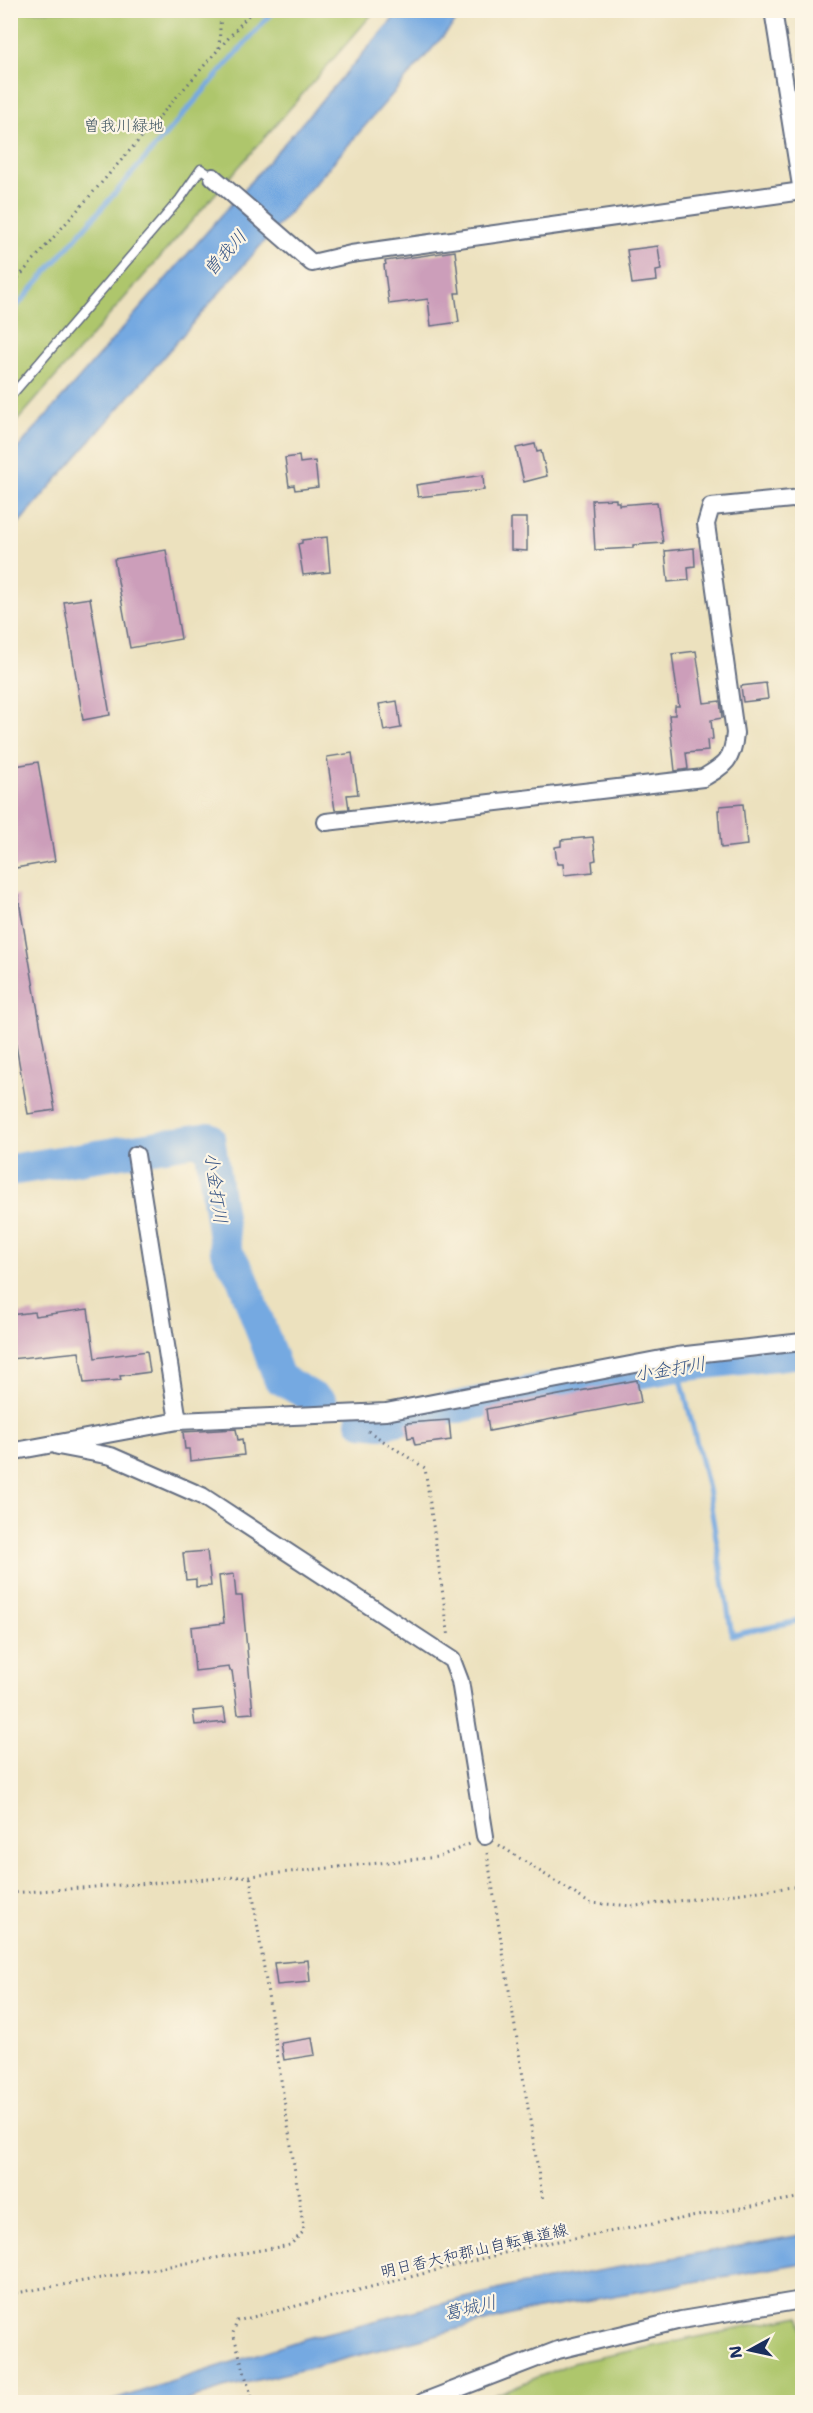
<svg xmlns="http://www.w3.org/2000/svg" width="813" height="2413" font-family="'Shantell Sans','Klee One',sans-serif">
  <rect width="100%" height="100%" fill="#fcf5e5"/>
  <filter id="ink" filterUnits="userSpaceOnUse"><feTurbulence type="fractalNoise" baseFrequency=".0167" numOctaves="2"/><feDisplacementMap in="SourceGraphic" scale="12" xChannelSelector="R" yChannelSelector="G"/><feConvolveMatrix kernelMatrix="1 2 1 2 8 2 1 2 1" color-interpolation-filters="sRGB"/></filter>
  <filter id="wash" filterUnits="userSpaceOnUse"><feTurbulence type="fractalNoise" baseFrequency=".008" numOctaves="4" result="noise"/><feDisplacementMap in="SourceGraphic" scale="24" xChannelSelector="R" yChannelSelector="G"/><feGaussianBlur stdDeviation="1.35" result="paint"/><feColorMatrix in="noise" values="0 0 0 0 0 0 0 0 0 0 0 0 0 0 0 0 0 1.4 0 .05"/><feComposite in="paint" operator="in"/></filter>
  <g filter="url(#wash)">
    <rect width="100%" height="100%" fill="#ece1be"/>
    <path fill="#aec66c" stroke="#647a65" stroke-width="1.5" d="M11 11H375L11 428Z
      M800 2316 802 2328V2402H478L572 2363Z"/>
    <path fill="#74a9e1" stroke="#486ca0" stroke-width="1.5" d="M400 11H465L11 532V456Z
      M802 2235V2263L522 2312 314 2367 223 2388 182 2402H108L307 2338 513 2286Z"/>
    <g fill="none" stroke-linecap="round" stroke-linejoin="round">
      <path stroke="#74a9e1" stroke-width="5" d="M10 314 274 10
        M678 1366 708 1489 732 1635 802 1620"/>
      <path stroke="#74a9e1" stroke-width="32" d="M10 1170 209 1138 226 1251 242 1277 279 1378 322 1403
        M362 1421 381 1423 540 1390 678 1366 802 1352"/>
    </g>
    <g id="blocks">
      <path fill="#cc9eba" d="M658 246 661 270 656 271 657 281 632 284 627 250Z
        M455 251 460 293H455L459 322 431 326 428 299 389 304 384 265 386 264 385 261Z
        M535 444 537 452 541 451 547 476 524 482 516 448Z
        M299 456 300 463 315 461 318 487 295 490 294 485 289 486 285 458Z
        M483 475 484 490 418 497 416 485Z
        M616 499V502H619V505L657 502 663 543 633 545V548L595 550 592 500Z
        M511 518H527V551L511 550Z
        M327 537 330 572 303 575 298 544 302 543V540Z
        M694 548 695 566 688 567 689 580 668 582 665 551Z
        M166 550 181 639 130 648 114 559Z
        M90 598 110 715 83 720 64 602Z
        M696 651 704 703 720 701 722 718 711 720 713 739 707 740 708 751 686 753 688 769 675 771 669 715H675V706H679L672 654Z
        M766 683 768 699 743 702 741 686Z
        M397 701 401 728 384 731 379 704Z
        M352 753 358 794 347 795 349 809 335 810 327 757Z
        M38 762 55 861 10 869V767Z
        M743 804 747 845 721 848 718 810H720V806Z
        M593 837 596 860 592 861 593 872 564 875 563 864H557L555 847 561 846V840Z
        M18 895 55 1110 28 1114 10 1011V896Z
        M88 1309 95 1358 147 1351 150 1372 120 1376 121 1380 84 1383 79 1352 10 1359V1315L34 1312 35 1316Z
        M637 1380 641 1402 489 1431 486 1409Z
        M449 1420 451 1440 415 1445 413 1437 408 1438 406 1423Z
        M236 1429 238 1440 242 1439 244 1455 190 1461 189 1449H185L183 1432Z
        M207 1551 211 1586 196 1587V1579L186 1580 183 1553Z
        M234 1574 236 1596H242L253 1713 238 1714 232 1671H230L229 1667 195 1671 191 1627 224 1623 219 1576Z
        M224 1708 226 1722 195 1725 193 1711Z
        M308 1960 310 1982 277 1985 274 1963Z
        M312 2038 315 2055 284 2060 281 2043Z"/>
    </g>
  </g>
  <g filter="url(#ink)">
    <use href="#blocks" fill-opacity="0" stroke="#646d80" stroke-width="1.5"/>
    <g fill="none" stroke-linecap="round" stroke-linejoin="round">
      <g stroke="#646d80" stroke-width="11">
        <path id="service" d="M10 397 180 199 201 169 213 177"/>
      </g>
      <g stroke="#646d80" stroke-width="20">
        <path id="minor" d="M773 10 802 192
          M213 177 312 263 351 254 802 191
          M326 822 703 778C725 765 733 760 735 733L706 524 711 507 802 498
          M136 1155 178 1421
          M58 1446 111 1456 202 1496 452 1660 460 1681 485 1836
          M10 1452 178 1421 386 1412 677 1356 802 1342
          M423 2402 558 2350 681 2320 802 2300"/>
      </g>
      <path stroke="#646d80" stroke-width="3" stroke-dasharray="1.5 4.5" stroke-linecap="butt" d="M219 48 221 10
        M10 287 253 10
        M368 1431 425 1468 449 1638
        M499 1845 589 1903 635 1906 793 1887 802 1890
        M487 1853 543 2201
        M10 1893 250 1876 438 1857 470 1844
        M10 2294 290 2245 304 2231 250 1876
        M253 2402 233 2333 237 2321 536 2245 802 2197"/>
      <use href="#service" stroke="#fff" stroke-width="8"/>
      <use href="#minor" stroke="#fff" stroke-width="16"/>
    </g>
  </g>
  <g text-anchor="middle" stroke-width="4.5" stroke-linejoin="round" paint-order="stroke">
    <g font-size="16" fill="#405562" stroke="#fcf5e5">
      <text x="124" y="131">曽我川緑地</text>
    </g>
    <g font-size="16" fill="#1b2f5e" stroke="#fcf5e5">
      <text transform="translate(474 2250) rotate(-13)" y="6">明日香大和郡山自転車道線</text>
    </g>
    <g font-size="18" font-style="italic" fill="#365485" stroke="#fcf5e5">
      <text transform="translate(225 253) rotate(-48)" y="6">曽我川</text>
      <text transform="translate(216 1188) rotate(82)" y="6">小金打川</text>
      <text transform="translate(670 1369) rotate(-9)" y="6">小金打川</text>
      <text transform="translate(470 2308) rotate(-14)" y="6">葛城川</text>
    </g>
  </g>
  <rect width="813" height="2413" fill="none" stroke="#fcf5e5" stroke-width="36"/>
  <g transform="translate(750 2350) rotate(262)" stroke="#fcf5e5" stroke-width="4.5" paint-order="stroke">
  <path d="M0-4.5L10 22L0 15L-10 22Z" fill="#1b2f5e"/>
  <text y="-9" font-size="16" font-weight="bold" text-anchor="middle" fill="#1b2f5e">N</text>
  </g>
</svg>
